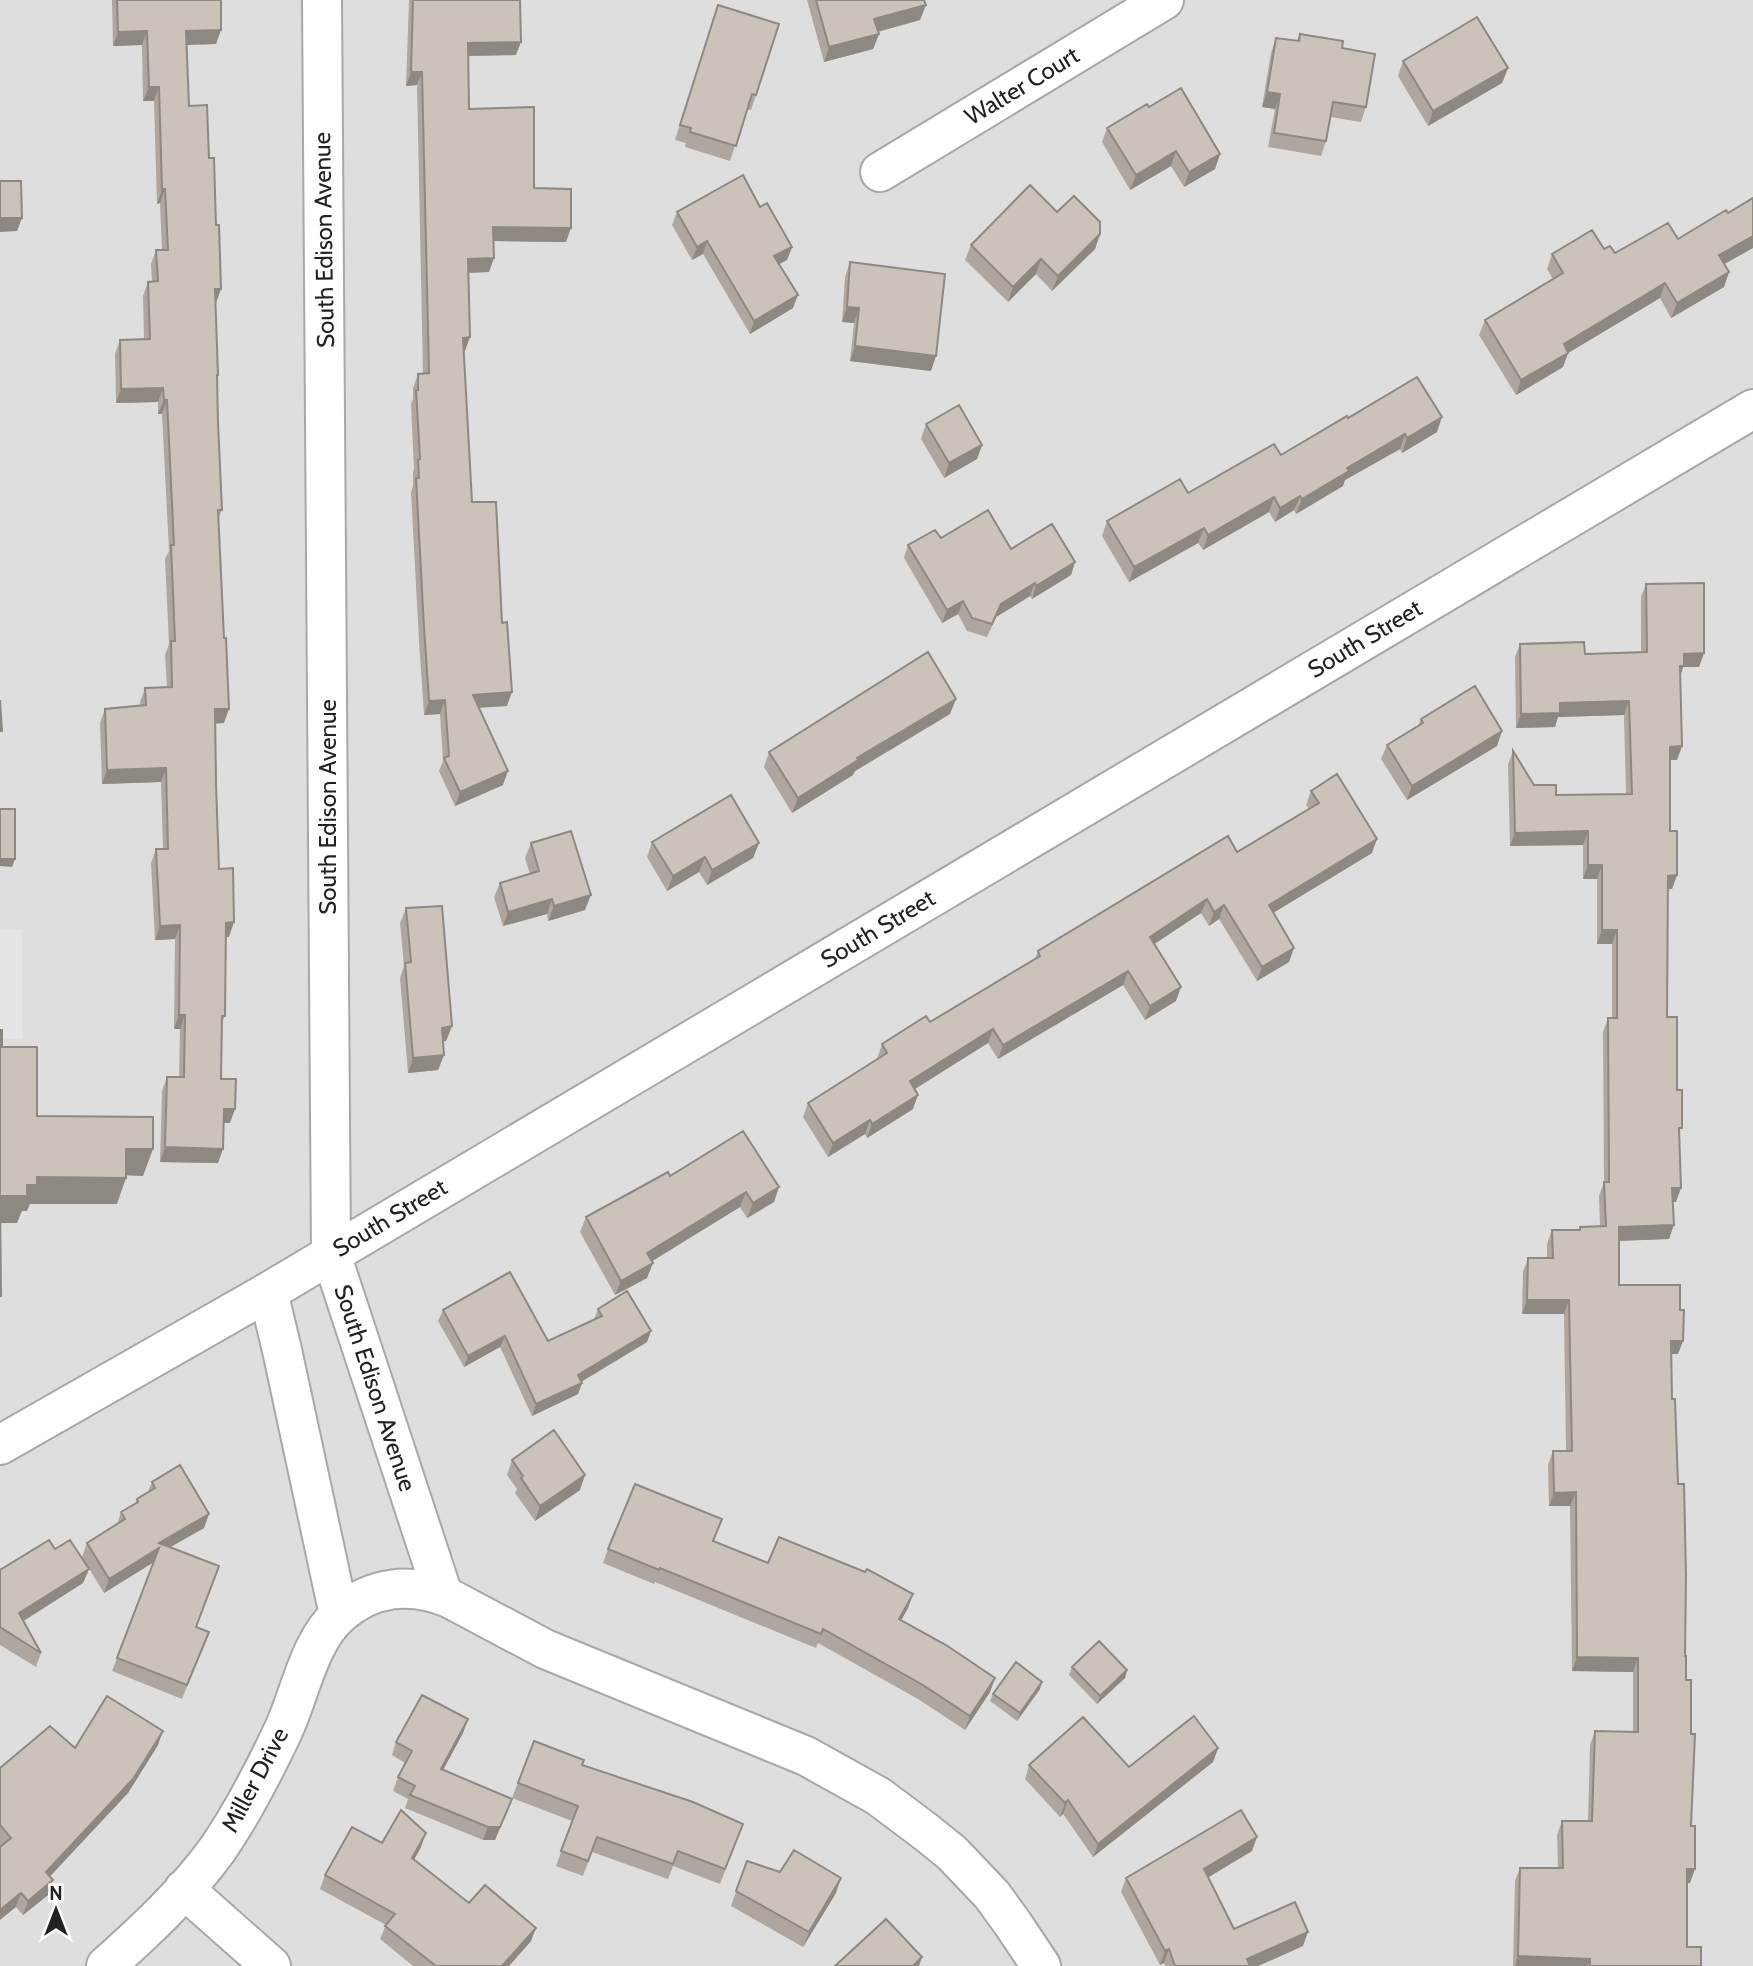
<svg xmlns="http://www.w3.org/2000/svg" width="1753" height="1966" font-family="Cabin,sans-serif">
  <rect width="100%" height="100%" fill="#f2efe7"/>
  <path fill="#dfdede" d="M0 0H1753V1966H0Z"/>
  <path fill="#e5e5e5" d="M0 930H22V1039H0Z"/>
  <g fill="none" stroke-linecap="round" stroke-linejoin="round">
    <g stroke="#a8a8a8" stroke-width="42">
      <path id="minor" d="M322 0 331 1254 443 1595
        M880 172 1164 0
        M268 1292 282 1350 339 1615
        M0 1445 268 1292 1753 409
        M184 1889 271 1966
        M106 1966C145 1931 186 1893 217 1850 242 1814 263 1773 282 1733 300 1696 308 1642 340 1614 372 1586 411 1582 449 1598L545 1649 806 1756 878 1796 926 1832 952 1853 992 1895 1013 1924 1041 1966"/>
    </g>
    <use href="#minor" stroke="#fff" stroke-width="38"/>
  </g>
  <path fill="#afa79f" d="M112 0H221L216 44 187 45 189 106 209 158 216 225 221 289 215 303 218 423 222 510 218 519 224 723H215L219 869 229 937H226L225 1016 221 1025V1079L230 1123H224L218 1163 160 1162 162 1091 167 1077H179L180 1029H174L175 939 155 940 151 863 156 849H163L161 782 102 784 100 723 105 709 140 706V702L145 688 167 687 165 655 169 644 165 559 169 551 162 414H158V402L116 403 115 354 120 340 144 339 143 296 148 282H152L151 264 156 250H162L160 203 157 204 154 101H143L142 45 113 46Z
    M409 0H520L516 55 468 56 469 109 534 188 566 242 493 241 489 272 468 273 465 351H463L472 502 507 706 479 708 503 785 455 806 439 771 443 761 440 714 424 715 419 641 411 492 413 486V473L414 469 411 404 413 399V388L418 374H423L417 85 406 86Z
    M807 0H924L920 20 878 32 879 34 873 49 824 62Z
    M718 5 756 95 751 110 747 109 730 161 685 147 686 143 675 140Z
    M1300 34 1342 48 1366 107 1361 122 1331 117 1326 141 1321 156 1268 147 1275 109 1262 107 1271 53 1276 38 1297 41Z
    M1403 61 1508 68 1502 83 1428 126 1398 76Z
    M1149 107 1220 154 1215 169 1184 187 1171 166 1130 190 1102 142 1107 128Z
    M760 207 792 247 787 260 779 264 793 308 750 334 703 254 692 260 672 225 677 212Z
    M1057 212 1100 234 1095 249 1052 291 1036 274 1008 302 965 260 971 245Z
    M1678 239 1725 264 1729 272 1724 287 1671 318 1660 298 1568 353 1563 367 1516 395 1479 335 1485 320 1553 279 1547 269 1552 254 1604 249 1615 253Z
    M850 262 931 371 850 361 854 323 842 322 845 277Z
    M1348 418 1437 432 1402 453 1400 449 1345 480 1343 486 1296 514 1294 510 1275 522 1269 512 1203 550 1198 543 1129 582 1102 536 1107 521 1188 493 1281 455Z
    M926 424 982 445 977 459 944 478 921 439Z
    M941 538 1011 549 1075 562 1071 575 1032 599 1030 596 996 617 987 637 967 631 958 614 942 623 904 558 908 545Z
    M1646 584 1704 653 1699 667H1683L1680 676 1682 746 1677 760H1670V831L1677 875 1672 889H1668L1667 1017 1677 1090 1680 1136 1676 1202H1673L1669 1239 1619 1241V1285L1678 1354H1672V1399L1686 1680 1691 1826 1690 1883H1687V1947L1701 1966H1513L1515 1881 1520 1868H1558L1557 1835 1562 1821H1588L1590 1745 1595 1731 1633 1732V1672L1572 1671 1570 1506H1549L1548 1465 1553 1451H1566L1564 1314H1522L1523 1272 1528 1258H1547V1244L1552 1230H1579L1580 1227 1600 1226 1599 1196 1604 1182 1603 1032 1608 1018H1612V944H1597V879H1583V845L1510 846 1508 765 1513 751 1534 785 1556 795 1626 794 1624 715 1558 717 1555 727 1516 728 1515 657 1520 644 1585 654 1641 652V597Z
    M950 714 855 771 853 775 792 813 764 767 769 752Z
    M1421 719 1497 746 1407 800 1381 759 1387 745 1418 725Z
    M1311 791 1372 853 1273 913 1289 962 1257 981 1219 919 1209 926 1201 913 1154 944 1176 1001 1145 1020 1123 985 998 1059 988 1043 915 1089 913 1109 867 1138 865 1134 828 1157 803 1117 808 1103 877 1059 882 1044 930 1022 1035 959 1038 951 1237 852 1309 809 1306 805Z
    M652 842 759 843 753 858 707 885 699 872 667 891 647 857Z
    M531 843 585 910 548 921 547 914 503 926 494 897 500 883 530 874 525 858Z
    M406 908 452 1026 446 1041 443 1042 444 1055 438 1070 408 1073 400 978 404 966 400 923Z
    M743 1131 774 1202 747 1218 740 1207 652 1261 647 1278 615 1295 580 1232 586 1217 670 1176Z
    M598 1309 651 1331 647 1342 581 1382 582 1383 578 1394 532 1416 500 1347 464 1367 438 1321 443 1310 548 1341 594 1320Z
    M512 1460 580 1490 535 1521 515 1493 517 1489 507 1475Z
    M152 1482 204 1528 171 1547 196 1627 209 1632 182 1699 112 1671 154 1562 104 1593 82 1557 87 1543 117 1525 121 1512 135 1504 137 1499 148 1492Z
    M714 1541 768 1563 913 1594 908 1608 901 1620 995 1678 990 1692 965 1730 918 1699 818 1643 816 1648 655 1582 654 1584 603 1563 608 1549Z
    M55 1549 89 1569 83 1583 23 1621 41 1653 36 1667 0 1645V1570Z
    M1072 1667 1127 1670 1125 1678 1097 1704 1069 1675Z
    M1040 1689 1017 1721 990 1701 993 1694Z
    M468 1719 463 1733 443 1770 512 1799 495 1840H483L405 1808 408 1799 393 1791 398 1777 405 1763 392 1755 396 1742Z
    M534 1741 582 1765 737 1839 720 1884 673 1866 668 1879 592 1852 583 1876 556 1866 572 1821 512 1798Z
    M158 1745 128 1793 50 1876 53 1880 48 1895 23 1915 16 1907 0 1845V1768L75 1748Z
    M1218 1748 1213 1762 1093 1857 1063 1814 1060 1817 1025 1779 1029 1765 1129 1767Z
    M382 1843 421 1847 414 1860 469 1903 531 1941 509 1966H413L380 1939 386 1925 320 1889 325 1875Z
    M1252 1851 1208 1877 1234 1929 1303 1946 1258 1966H1165L1164 1963 1160 1965 1121 1892 1126 1878Z
    M747 1861 836 1893 803 1947 731 1906Z"/>
  <path fill="#8e8882" d="M926 5 920 20 869 34 874 19Z
    M221 30 216 44 181 45 186 31Z
    M147 31 142 45 113 46 118 32Z
    M879 34 873 49 824 62 829 47Z
    M521 42 516 55 463 56 468 43Z
    M1508 68 1502 83 1428 126 1433 111Z
    M411 72H422L417 85 406 86Z
    M149 87H159L154 101H143Z
    M1267 92 1280 94 1275 109 1262 107Z
    M1176 151 1171 166 1130 190 1136 175Z
    M1220 154 1215 169 1184 187 1189 172Z
    M162 189H165L160 203 157 204Z
    M0 218H22L17 231 0 232Z
    M493 227 571 228 566 242 488 241Z
    M1100 234 1095 249 1052 291 1058 276Z
    M1753 236V248L1714 270 1719 255Z
    M707 241 703 254 692 260 697 247Z
    M792 247 787 260 770 269 774 256Z
    M494 258 489 272 463 273 468 259Z
    M1041 259 1036 274 1008 302 1013 287Z
    M1729 272 1724 287 1671 318 1677 303Z
    M1665 283 1660 298 1568 353 1563 367 1516 395 1521 380 1564 344Z
    M215 289H221L216 303H210Z
    M798 295 793 308 750 334 754 321Z
    M847 307 859 308 854 323 842 322Z
    M470 337 465 351H458L463 338Z
    M855 346 936 356 931 371 850 361Z
    M163 388 158 402 116 403 121 389Z
    M164 400H167L162 414H158Z
    M1442 417 1437 432 1402 453 1407 438Z
    M1405 434 1400 449 1345 480 1343 486 1296 514 1302 499 1347 468Z
    M982 445 977 459 944 478 949 463Z
    M1300 496 1294 510 1275 522 1280 508Z
    M1274 497 1269 512 1203 550 1208 535Z
    M1204 528 1198 543 1129 582 1134 567Z
    M1075 562 1071 575 1032 599 1036 586Z
    M1035 583 1030 596 996 617 987 637 1001 604Z
    M963 601 958 614 942 623 947 610Z
    M1704 653 1699 667H1683L1679 680H1675L1684 654Z
    M512 692 507 706 468 708 473 695Z
    M956 699 950 714 855 771 853 775 792 813 798 798 857 758Z
    M445 700 440 714 424 715 429 701Z
    M1629 701 1624 715 1558 717 1555 727 1516 728 1521 714 1560 703Z
    M215 709H229L224 723 210 724Z
    M1502 731 1497 746 1407 800 1412 786Z
    M1682 746 1677 760H1665L1670 747Z
    M166 768 161 782 102 784 107 770Z
    M508 771 503 785 455 806 460 792Z
    M1588 831 1583 845 1510 846 1515 833Z
    M1377 839 1372 853 1263 919 1269 905Z
    M759 843 753 858 707 885 712 870Z
    M705 857 699 872 667 891 673 876Z
    M0 859H15L12 867 0 866Z
    M1588 865H1602L1597 879H1583Z
    M1677 875 1672 889H1663L1668 876Z
    M591 895 585 910 548 921 554 906Z
    M552 899 547 914 503 926 508 912Z
    M1207 899 1201 913 1144 951 1150 937Z
    M1224 905 1219 919 1209 926 1214 912Z
    M234 922 229 937H221L226 923Z
    M180 925 175 939 155 940 160 926Z
    M1602 930H1617L1612 944H1597Z
    M1294 948 1289 962 1257 981 1262 967Z
    M1128 971 1123 985 998 1059 1003 1045Z
    M1181 987 1176 1001 1145 1020 1150 1006Z
    M179 1015H185L180 1029H174Z
    M452 1026 446 1041 436 1042 442 1028Z
    M993 1029 988 1043 905 1095 910 1081Z
    M444 1055 438 1070 408 1073 413 1058Z
    M918 1095 913 1109 867 1138 872 1124Z
    M224 1109H235L230 1123H219Z
    M870 1120 865 1134 828 1157 833 1143Z
    M165 1147 223 1149 218 1163 160 1162Z
    M126 1149H153L143 1176 117 1175Z
    M37 1177 126 1178 117 1204H30L27 1211H22L17 1223H0V1196L27 1185Z
    M779 1187 774 1202 747 1218 753 1203Z
    M1672 1188H1681L1676 1202H1667Z
    M746 1192 740 1207 641 1268 647 1253Z
    M1674 1225 1669 1239 1614 1241 1619 1227Z
    M653 1263 647 1278 615 1295 621 1281Z
    M1527 1300H1569L1564 1314H1522Z
    M651 1331 647 1342 574 1386 578 1375Z
    M505 1336 500 1347 464 1367 468 1356Z
    M1671 1341H1683L1678 1354H1666Z
    M582 1383 578 1394 532 1416 536 1404Z
    M585 1475 580 1490 535 1521 540 1506Z
    M1576 1492 1570 1506H1549L1554 1493Z
    M209 1514 204 1528 156 1555 154 1562 104 1593 109 1579 159 1543Z
    M89 1569 83 1583 14 1627 19 1613Z
    M913 1594 908 1608 894 1633 899 1619Z
    M1577 1657 1638 1658 1633 1672 1572 1671Z
    M1127 1670 1125 1678 1097 1704 1100 1696Z
    M995 1678 990 1692 965 1730 970 1716Z
    M1042 1682 1040 1689 1017 1721 1020 1713Z
    M468 1719 463 1733 436 1783 441 1769Z
    M163 1731 158 1745 128 1793 41 1886 46 1872Z
    M1218 1748 1213 1762 1093 1857 1098 1844Z
    M512 1799 495 1840H483L488 1827Z
    M1068 1800 1063 1814 1060 1817 1065 1803Z
    M426 1833 421 1847 407 1872 412 1858Z
    M1257 1837 1252 1851 1199 1883 1204 1869Z
    M1687 1869H1695L1690 1883H1682Z
    M841 1878 836 1893 803 1947 809 1932Z
    M53 1880 48 1895 23 1915 28 1901Z
    M21 1893 16 1907 0 1920V1910Z
    M536 1928 531 1941 509 1966H502Z
    M1308 1932 1303 1946 1258 1966H1245L1247 1959Z
    M1169 1949 1164 1963 1160 1965 1165 1951Z
    M1518 1956 1590 1959 1588 1966H1515Z
    M922 1957 919 1966H913Z"/>
  <path fill="#cbc2b9" stroke="#8e8882" stroke-width="2" d="M117 0H221V30L186 31 189 106 207 105 209 158H214L216 225H219L221 289H215L218 375H217L218 423 222 510H218L224 638H226L229 709H215L216 784 219 869 233 868 234 922 226 923 225 1016H222L221 1079H236L235 1109H224L223 1149 165 1147 167 1077H184L185 1015H179L180 925 160 926 156 849H168L166 768 107 770 105 709 146 705 145 688 172 687 171 641H175L171 545H174L167 400H164L163 388 121 389 120 340 150 339 148 282 158 281 156 250H168L165 189H162L159 87H149L147 31 118 32Z
    M413 0H520L521 42 468 43 469 109 534 107V188L571 189V228L493 227 494 258 468 259 470 337 463 338 472 502H496L502 623 507 622 512 692 473 695 508 771 460 792 444 758 449 756 445 700 429 701 424 627 416 478H419L418 460 420 459 416 390H418V374L429 373 422 72H411Z
    M816 0H924L926 5 874 19 879 34 829 47Z
    M718 5 779 24 756 95 752 94 736 146 690 132 691 128 680 125Z
    M1477 17 1508 68 1433 111 1403 61Z
    M1300 34 1343 41 1342 48 1375 54 1366 107 1333 102 1326 141 1274 133 1280 94 1267 92 1276 38 1299 41Z
    M1181 88 1220 154 1189 172 1176 151 1136 175 1107 128 1147 104 1149 107Z
    M743 175 760 207 767 203 792 247 774 256 798 295 754 321 707 241 697 247 677 212Z
    M0 181H21L22 218H0Z
    M1030 185 1057 212 1074 196 1100 222V234L1058 276 1041 259 1013 287 971 245Z
    M1753 198V236L1719 255 1729 272 1677 303 1665 283 1564 344 1568 353 1521 380 1485 320 1563 273 1552 254 1592 230 1604 249 1610 246 1615 253 1668 223 1678 239 1726 210 1728 213Z
    M850 262 945 274 936 356 855 346 859 308 847 307Z
    M1417 377 1442 417 1407 438 1405 434 1347 468 1349 471 1302 499 1300 496 1280 508 1274 497 1208 535 1204 528 1134 567 1107 521 1180 479 1188 493 1274 444 1281 455 1347 416 1348 418Z
    M959 405 982 445 949 463 926 424Z
    M988 510 1011 549 1052 524 1075 562 1036 586 1035 583 1001 604 992 624 972 618 963 601 947 610 908 545 935 530 941 538Z
    M1704 583V653L1684 654V666H1680L1682 746 1670 747V831H1677V875L1668 876 1667 1017H1677V1090H1682V1128H1679L1681 1188H1672L1674 1225 1619 1227V1285H1680V1310H1684L1683 1341H1671L1672 1399H1675L1678 1484H1684L1686 1575 1685 1656H1686V1680H1691V1734H1695L1691 1826H1695V1869H1687V1947H1701V1966H1590V1959L1518 1956 1520 1868H1563L1562 1821H1592L1595 1731 1638 1732V1658L1577 1657 1576 1492 1554 1493 1553 1451H1572L1569 1300H1527L1528 1258H1553L1552 1230H1580V1227L1606 1226 1604 1182H1609L1608 1018H1617V930H1602V865H1588V831L1515 833 1513 751 1534 785H1556V795L1632 794 1629 701 1560 703V713L1521 714 1520 644 1584 642 1585 654 1647 652 1646 584Z
    M928 652 956 699 857 758 858 760 798 798 769 752Z
    M1475 686 1502 731 1412 786 1387 745 1423 723 1421 719Z
    M0 700 2 731H0Z
    M1337 774 1377 839 1269 905 1294 948 1262 967 1224 905 1214 912 1207 899 1150 937 1181 987 1150 1006 1128 971 1003 1045 993 1029 910 1081 918 1095 872 1124 870 1120 833 1143 808 1103 887 1053 882 1044 926 1016 930 1022 1040 956 1038 951 1228 836 1237 852 1319 803 1311 791Z
    M731 795 759 843 712 870 705 857 673 876 652 842Z
    M0 809H15V859H0Z
    M571 831 591 895 554 906 552 899 508 912 500 883 539 871 531 843Z
    M442 906 452 1026 442 1028 444 1055 413 1058 405 963 411 962 406 908Z
    M0 1030H2V1047H37V1116L153 1117V1149H126V1178L37 1177V1185H27V1196H0L1 1296H0Z
    M743 1131 779 1187 753 1203 746 1192 647 1253 653 1263 621 1281 586 1217 668 1172 670 1176Z
    M510 1272 548 1341 602 1316 598 1309 627 1291 651 1331 578 1375 582 1383 536 1404 505 1336 468 1356 443 1310Z
    M554 1430 585 1475 540 1506 521 1478 523 1476 512 1460Z
    M180 1465 209 1514 159 1543 219 1566 196 1627 209 1632 187 1685 117 1658 159 1548 109 1579 87 1543 125 1519 121 1512 138 1502 137 1499 155 1488 152 1482Z
    M635 1484 722 1519 713 1541 768 1563 779 1537 865 1572 867 1569 913 1594 899 1619 946 1645 995 1678 970 1716 923 1685 823 1629 821 1634 660 1568 659 1570 608 1549Z
    M49 1540 55 1549 70 1540 89 1569 19 1613 41 1653 0 1627V1570Z
    M1099 1641 1127 1670 1100 1696 1072 1667Z
    M1016 1662 1042 1682 1020 1713 993 1694Z
    M422 1695 468 1719 441 1769 512 1799 500 1827H488L410 1795 415 1786 398 1777 412 1751 396 1742Z
    M107 1696 163 1731 133 1779 46 1872 53 1880 28 1901 21 1893 0 1910V1847L11 1838 0 1825V1768L50 1726 75 1748Z
    M1194 1716 1218 1748 1098 1844 1068 1800 1065 1803 1029 1765 1083 1717 1129 1767Z
    M534 1741 584 1760 582 1765 693 1802 743 1824 725 1869 678 1851 673 1864 597 1837 588 1861 561 1851 578 1806 518 1783Z
    M401 1810 426 1833 412 1858 469 1903 485 1885 536 1928 502 1966H436L385 1926 395 1914 325 1875 352 1827 382 1843Z
    M1241 1810 1257 1837 1204 1869 1234 1929 1295 1902 1308 1932 1247 1959 1250 1966H1175L1169 1949 1165 1951 1126 1878Z
    M794 1850 841 1878 809 1932 736 1891 747 1861 780 1872Z
    M886 1919 922 1957 913 1966H835Z"/>
  <g text-anchor="middle" stroke-width="7" stroke-linejoin="round" paint-order="stroke">
    <g font-size="24" fill="#212121" stroke="#fff">
      <text transform="translate(1022 86) rotate(-31)" y="8">Walter Court</text>
      <text transform="translate(324 240) rotate(-91)" y="8">South Edison Avenue</text>
      <text transform="translate(1365 639) rotate(-31)" y="8">South Street</text>
      <text transform="translate(328 807) rotate(-90)" y="8">South Edison Avenue</text>
      <text transform="translate(878 929) rotate(-31)" y="8">South Street</text>
      <text transform="translate(390 1218) rotate(-31)" y="8">South Street</text>
      <text transform="translate(375 1388) rotate(72)" y="8">South Edison Avenue</text>
      <text transform="translate(255 1780) rotate(-62)" y="8">Miller Drive</text>
    </g>
  </g>
  <g transform="translate(56 1910)" stroke="#ffffff" stroke-width="5" paint-order="stroke">
  <path d="M0-5L12 26L0 18L-12 26Z" fill="#212121"/>
  <text y="-10" font-size="19" font-weight="bold" text-anchor="middle" fill="#212121">N</text>
  </g>
</svg>
